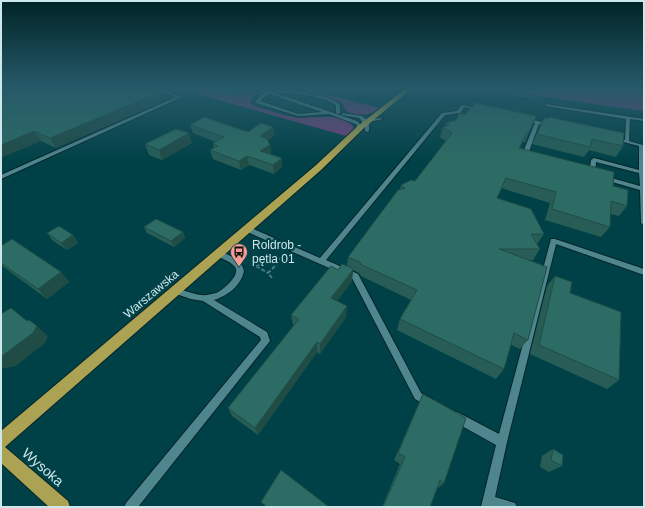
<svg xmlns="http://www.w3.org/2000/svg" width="645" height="508" font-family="Helvetica,sans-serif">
  <rect width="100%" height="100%" fill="#004147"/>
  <path fill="#773e7a" d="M204 89H251L256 93 251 100V103L254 106C267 109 280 115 293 117 311 121 342 109 354 128L346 136 190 92H199Z
    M266 89H305L380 108C368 116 359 117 346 111L342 103 336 100 295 90Z
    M489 89H644V111Z"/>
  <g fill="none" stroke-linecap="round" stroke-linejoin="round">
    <g stroke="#072528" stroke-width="2">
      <path id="service" d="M154 89H161L182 97 1 179V175L176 97Z
        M257 89C262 89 265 91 270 91 274 92 278 90 282 90 295 90 332 96 340 105V113L338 114 336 113V105C323 96 291 92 275 93L357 121 361 125 359 131 355 132 357 125 353 123 329 114 298 116 256 103 255 102 261 95 266 93ZM270 94 322 112 298 114 260 101 264 97Z
        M545 104 644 119V121L630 119 629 141 643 145 644 225 641 223 640 190 602 179 601 178 604 176 640 186 639 173 596 162 595 175 592 177 589 175 591 160 594 158 639 170V146L612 139 614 138 625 140 626 119 546 106H545Z
        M462 105 481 109 479 110 464 107 460 113 445 115 326 260 358 274 421 393 432 399 434 402 432 405 429 407 415 399 352 278 245 231 244 229 245 227H249L320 258 442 113 457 111Z
        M342 113 362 116 367 120 381 118 383 119 369 122V131L367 132 365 131V123L361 122 362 121 359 118 342 115Z
        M524 119 538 121 551 125 549 126 539 124 527 157 524 159 521 157 535 123 524 121Z
        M551 239H555L644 269V275L556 244 507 442 495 497 515 503 517 507H481L496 445 453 421 452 417 453 413 457 412 499 434Z
        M219 251C229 255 242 260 244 271 241 286 227 296 214 300L267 332 270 341 138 507H124L126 503 261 340 260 337 203 301 191 299 173 293 172 291 173 289 176 288C186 291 197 296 207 295 210 294 213 294 216 293 223 290 241 275 235 267 231 262 223 259 217 256L216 254Z"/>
    </g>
    <g stroke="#072528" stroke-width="2">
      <path id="primary" d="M405 89H411L364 128 321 170 5 447 68 501 70 507H49L1 463V431L315 166 359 125Z"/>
    </g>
    <path stroke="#487c81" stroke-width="1" stroke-dasharray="2.5 1" stroke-linecap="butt" d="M478 89 542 99"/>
    <path stroke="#487c81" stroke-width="2" stroke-dasharray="4 2" stroke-linecap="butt" d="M251 263 268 273
      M256 266 282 258
      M272 278 268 273 286 255"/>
    <use href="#service" fill="#4f868d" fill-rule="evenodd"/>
    <use href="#primary" fill="#aba253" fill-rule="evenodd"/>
  </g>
  <path fill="#275d56" d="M1 89 161 102 56 148 41 141Z
    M214 89H253V91L233 96 225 93 218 92Z
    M465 115 536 116 525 142H522L520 148 613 186 627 206 619 216 610 214V227L601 237 545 220 550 203 501 188 497 198 544 234 537 244 540 249 533 260H527L528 340 520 349 511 345 504 369 496 379 397 330 400 319 411 300 361 276 359 273 353 270 352 281 337 301 347 306 346 317 320 354 317 352 258 435 232 416 228 408 293 326V325L291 315 338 270 347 266 348 257 400 189 401 185 415 181 446 141 440 137 443 127 445 126 446 123 456 120Z
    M544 118 623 146 616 157 589 150 584 157 532 144Z
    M190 125 248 132 273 127 274 136 267 140 270 145 271 153 270 154 282 158V167L274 174 249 165 241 170 213 159 210 150 214 148 213 143 216 142 193 133Z
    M192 143 162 160 149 155 145 144Z
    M144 227 183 232 185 238 174 247 147 233Z
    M47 233 73 235 78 243 67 250 52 240Z
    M1 246 61 272 69 282 47 299 1 265Z
    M555 276 570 293 619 380 607 389 530 354 547 286Z
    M423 394 444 483 438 488H437L430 507H382L400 464 394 460 419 403Z
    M553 449 562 466 549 472 540 467 542 456Z"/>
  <path fill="#204c46" d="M232 89H253V91L233 96Z
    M158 93 161 102 56 148 50 138Z
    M273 127 274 136 261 145 260 136Z
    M34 131 41 141 1 158V145Z
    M189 133 192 143 162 160 159 150Z
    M270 145 271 153 262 160 260 151Z
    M247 156 249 165 241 170 239 161Z
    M282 158V167L274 174 273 165Z
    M183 232 185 238 174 247 171 241Z
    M73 235 78 243 67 250 61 243Z
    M353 270 352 281 331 309V298Z
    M61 272 69 282 47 299 38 289Z
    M347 306 346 317 320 354V344Z
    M37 326 48 336 45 343 16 366 1 369V356Z
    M317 342V352L258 435 255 428Z"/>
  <path fill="#2d6c64" stroke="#204c46" d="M1 89H148L158 93 50 138 34 131 1 145Z
    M475 103 536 116 529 132H527L519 148 614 172 613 186 628 190 627 206 611 201 610 227 552 209 556 192 506 178 497 198 531 209 544 234H531L540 249H499L547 267 528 340 514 333 504 369 400 319 417 290 362 265 360 262 348 257 398 190 405 188 401 185 411 180 415 181 452 133 443 127 450 125 446 123 456 120 460 113 465 115Z
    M204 117 248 132 261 123 273 127 260 136 267 139 270 145 260 151 282 158 273 165 247 156 239 161 210 150 218 146 213 143 224 137 190 125Z
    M549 117 624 133 623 146 592 139 590 147 537 134 544 118 548 119Z
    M176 129 189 133 159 150 145 144Z
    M156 219 183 232 171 241 144 227Z
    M59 226 73 235 61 243 47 233Z
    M12 239 61 272 38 289 1 263V246Z
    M342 264 352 268 353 270 331 298 347 306 320 344 317 342 255 428 228 408 299 319 291 315 331 266 338 270Z
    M555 276 572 282 570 293 621 312 619 380 539 345Z
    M11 308 27 321 29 320 37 326 33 333 2 356H1V314Z
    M423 394 466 418 444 483 440 480 430 507H383L405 457 398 453Z
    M553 449 563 455 562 466 551 460Z
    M281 470 329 507H267L261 502Z"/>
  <linearGradient id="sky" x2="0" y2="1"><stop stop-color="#002427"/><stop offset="0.55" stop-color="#265a69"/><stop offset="1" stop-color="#265a69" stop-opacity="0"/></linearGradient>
  <rect width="645" height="161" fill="url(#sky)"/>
  <defs>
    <g id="bus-pin" transform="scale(0.9)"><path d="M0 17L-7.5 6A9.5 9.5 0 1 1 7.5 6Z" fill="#f59c94" stroke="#004147"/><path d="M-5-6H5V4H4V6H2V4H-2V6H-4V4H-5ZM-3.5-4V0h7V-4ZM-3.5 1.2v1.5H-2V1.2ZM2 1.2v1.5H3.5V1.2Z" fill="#111"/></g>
  </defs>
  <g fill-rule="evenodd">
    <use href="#bus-pin" x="239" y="252"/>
  </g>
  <g text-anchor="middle" stroke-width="4" stroke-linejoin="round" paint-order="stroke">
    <g font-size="12" fill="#cce8eb" stroke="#004147" text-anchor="start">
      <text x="252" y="249">Roldrob -<tspan x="252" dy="14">pętla 01</tspan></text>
    </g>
    <g font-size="12" fill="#cce8eb" stroke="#004147">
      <text transform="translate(151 294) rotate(-40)" y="4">Warszawska</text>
    </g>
    <g font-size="14" fill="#cce8eb" stroke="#004147">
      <text transform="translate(43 467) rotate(41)" y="5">Wysoka</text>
    </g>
  </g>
  <rect width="645" height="508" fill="none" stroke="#cce8eb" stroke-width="4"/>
</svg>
